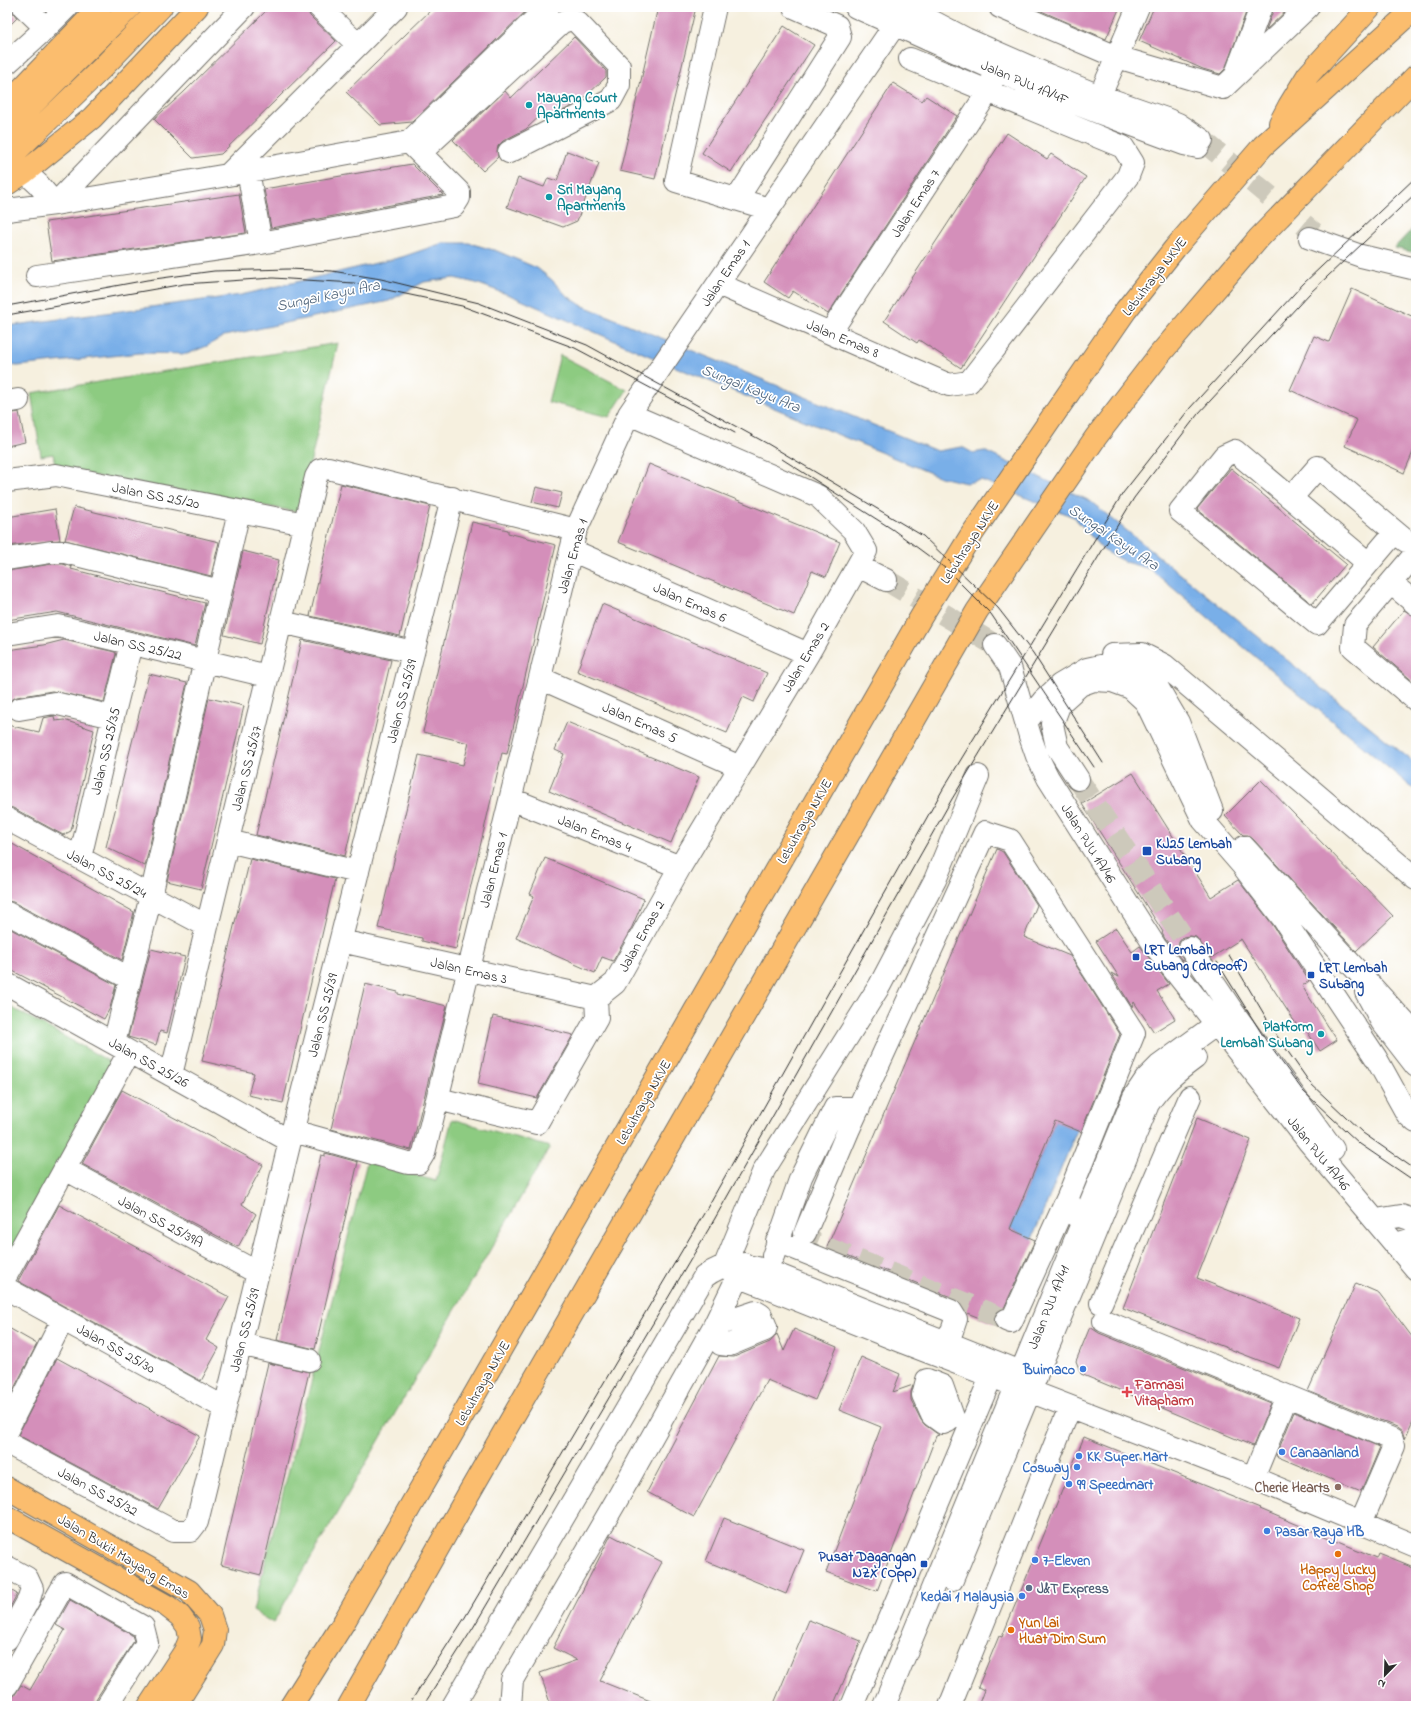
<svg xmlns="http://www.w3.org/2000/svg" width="1423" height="1713" font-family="'Indie Flower',sans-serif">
  <rect width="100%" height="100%" fill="#fff"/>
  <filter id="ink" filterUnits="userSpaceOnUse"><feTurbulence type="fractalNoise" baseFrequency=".025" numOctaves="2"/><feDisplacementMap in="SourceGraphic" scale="8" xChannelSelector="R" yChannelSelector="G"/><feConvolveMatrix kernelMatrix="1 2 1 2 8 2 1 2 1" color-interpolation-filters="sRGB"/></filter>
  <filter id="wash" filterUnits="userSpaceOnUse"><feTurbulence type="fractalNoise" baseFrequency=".012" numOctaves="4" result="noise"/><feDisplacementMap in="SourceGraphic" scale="16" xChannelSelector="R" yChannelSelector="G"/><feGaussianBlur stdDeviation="0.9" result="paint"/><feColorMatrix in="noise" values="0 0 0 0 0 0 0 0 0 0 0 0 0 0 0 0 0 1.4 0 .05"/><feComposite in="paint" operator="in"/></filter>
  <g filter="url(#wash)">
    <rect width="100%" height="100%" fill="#f6f0df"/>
    <path fill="#8dcb81" stroke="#5c7b56" d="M338 343 299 512 56 469 53 454 41 456 31 393Z
      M560 355 627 390 609 417 548 402Z
      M7 1005 116 1065 7 1262Z
      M452 1119 550 1147 273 1623 253 1611 367 1162 436 1181Z"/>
    <path fill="#72af6f" stroke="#4e6d4d" d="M1416 225V253L1394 248Z"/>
    <path fill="#79afe8" stroke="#526d8a" d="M443 243H469L497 251 537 268 552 280 566 295 581 305 937 451 962 447 973 453 984 451 1090 501 1416 764V791L1150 569 1125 562 1103 550 1074 517 981 480 966 483 940 477 654 358 512 296 476 283 454 278 424 282 389 301 224 336 207 346 187 354 140 353 18 366 7 365V326L241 295 402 257Z
      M1055 1121 1077 1130 1032 1239 1010 1229Z"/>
    <g id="blocks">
      <path fill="#d48fba" d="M7 7H12V11L17 18 7 28Z
        M270 7H306L310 16 336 41 221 154 193 158 154 119 183 93Z
        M434 7H530L412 122 380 125 346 92Z
        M658 7H696L655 179 620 171Z
        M1032 7H1120L1106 39Z
        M1154 7H1248L1225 69 1220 74 1203 69 1139 41Z
        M1273 7H1290L1266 30 1273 11Z
        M784 26 814 45 731 172 702 153Z
        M574 37 606 71V77L580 102 548 118 543 113 526 129 503 141 498 146 497 151 498 157 483 171 453 140 505 91 511 98Z
        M893 83 922 101 926 96 957 116 828 314 793 291 788 298 764 282Z
        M1007 133 1047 159 1051 154 1086 177 961 368 919 340 917 343 884 321Z
        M567 151 599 163 577 221 563 227 507 207 518 178 544 187 548 178 557 181Z
        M412 164 443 195 271 228 264 189Z
        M239 194 246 233 52 261 46 222Z
        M1352 289 1416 318V445L1404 473 1345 446 1357 420 1290 390 1314 336 1329 342Z
        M19 412 25 442 7 446V414Z
        M649 464 840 542 826 577 812 571 794 615 618 542Z
        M1231 468 1346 564 1312 604 1197 509Z
        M341 484 430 506 400 636 310 616Z
        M536 487 562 493 558 508 532 502Z
        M74 507 219 542 211 576 65 540Z
        M55 509 60 540 7 546V517Z
        M472 522 508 530V533L556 545 507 754 502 753 456 949 422 941V938L378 928 419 755 463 765 469 743 423 732Z
        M243 551 279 560 260 644 224 635Z
        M52 564H63L72 567 71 569 205 603 195 646 57 612 7 620V571Z
        M602 604 767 673 754 702 743 697 727 733 577 671Z
        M1404 610 1416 617V684L1373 647Z
        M64 640 115 652 116 654 104 702 52 691 17 697 11 700 7 705V650L44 645Z
        M302 640 391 660 345 856 256 835Z
        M149 674 187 683 145 866 106 847Z
        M209 698 244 706 201 889 167 881Z
        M54 716 55 721 64 720 94 730 71 831 63 835 13 808 7 807V725L39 732 43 718Z
        M567 722 699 777 671 843 549 791 564 754 555 750Z
        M1133 773 1211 897 1238 880 1272 924 1309 981 1302 986 1337 1040 1320 1051 1304 1027 1300 1030 1241 939 1211 958 1196 937 1190 936 1183 937 1179 942 1178 949 1190 970 1165 939 1162 933 1163 932 1082 804Z
        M1261 780 1393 916 1356 951 1253 839 1248 835H1243L1225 816Z
        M7 841 134 912 122 960 13 902 7 901Z
        M997 849 1003 852 1037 905 1024 937 1070 956 1120 1034 1081 1132 1055 1121 1010 1229 1035 1240 1004 1308 998 1310 995 1315V1324L967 1313 962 1304 956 1299 827 1247Z
        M545 858 644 899 632 927 613 961 602 957 595 973 516 938 534 896 530 894Z
        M250 859 335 879 283 1103 248 1095 254 1073 202 1061Z
        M7 927 116 985 110 1008 104 1019 7 968Z
        M1116 928 1132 952 1140 946 1169 984 1157 991 1175 1019 1154 1032 1134 1002 1132 1007 1111 973 1119 977 1096 941Z
        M151 949 185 957 167 1033 160 1031 156 1045 128 1037Z
        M365 984 398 992V994L447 1006 411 1150 331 1129Z
        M493 1016 573 1035 537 1098 478 1084Z
        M122 1090 263 1165 242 1204 256 1214 238 1247 82 1164Z
        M1197 1118 1251 1140 1197 1278 1299 1318 1279 1368 1123 1308Z
        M325 1153 358 1162 315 1349 277 1340 321 1155 325 1156Z
        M59 1205 229 1297 206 1340 219 1348 201 1381 18 1281Z
        M1356 1283 1379 1293 1416 1342V1415L1405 1439 1402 1431 1397 1427 1308 1391Z
        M7 1327 37 1344 7 1402Z
        M1090 1327 1099 1333 1271 1403 1253 1446 1081 1374 1076 1361Z
        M794 1329 837 1347 815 1400 767 1380 694 1517 647 1492 719 1356 734 1357 770 1342 777 1334 784 1351Z
        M861 1357 900 1374 893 1392 913 1385 911 1392V1400L921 1420 925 1425 939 1435 936 1436 877 1591 826 1572 881 1427 839 1410Z
        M57 1358 200 1436 158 1509 18 1435Z
        M268 1363 309 1372 261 1575 221 1565Z
        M1294 1412 1380 1447 1361 1492 1276 1456Z
        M1084 1437 1261 1508 1260 1509 1377 1558 1379 1553 1416 1568V1706H978L984 1690 978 1687 999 1636 1002 1637Z
        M724 1518 804 1550 786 1594 706 1561Z
        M611 1535 662 1562 600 1681 663 1706H551L540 1673 577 1660 553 1648Z
        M7 1588 17 1594 7 1613Z
        M70 1600 132 1635 134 1641 96 1699 95 1706H7V1701L9 1697 14 1696 21 1685 30 1690 65 1630 56 1625Z
        M809 1620 861 1641 833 1706H773Z"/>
    </g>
  </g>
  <g filter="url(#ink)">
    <use href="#blocks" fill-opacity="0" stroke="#72706a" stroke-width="1"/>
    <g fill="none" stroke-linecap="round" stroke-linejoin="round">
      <path stroke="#cdc9bb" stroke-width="22" stroke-dasharray="22 11" stroke-linecap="butt" d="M1202 140 1314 233
        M886 580 995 645
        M1078 779 1190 948
        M805 1233 802 1238 1006 1320"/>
      <g stroke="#72706a" stroke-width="24">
        <path id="minor" d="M24 7 46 28
          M319 7 357 44
          M715 7 676 181 769 209
          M856 7 1043 91 1100 113 1184 144 1198 147
          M901 7 928 19 966 39 1048 75 1097 95 1166 119 1178 124 1202 140
          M1000 7 1117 57 1138 7
          M7 63 46 28 67 7
          M1237 71 1261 7
          M1105 84 1117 57 1223 88 1308 7
          M420 153 562 22 571 19 577 22 619 66V85L611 100 509 152
          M248 171 261 243 454 206 459 198V192L410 143
          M25 172 38 184 55 204
          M228 175 396 7
          M737 199 840 37 837 26 794 7
          M55 204 244 7
          M7 210 55 204 228 175 409 142 548 7
          M1310 238 1361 256 1416 269
          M37 276 261 243
          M718 284 949 385 969 382 1128 176 1133 163 1123 147 910 59
          M830 333 988 92 993 79
          M7 402 18 400
          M7 481 56 475 305 524
          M1291 498 1318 467 1406 541
          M571 550 808 654
          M1416 553 1355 625 1353 647 1416 700
          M7 559 51 552H65L220 591
          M1368 563 1235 451 1224 456 1180 511 1317 624 1395 532
          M858 566 886 580
          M1391 583 1416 604
          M281 622 413 652
          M7 634 58 626 268 676
          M995 645 1010 667 1030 736 1037 756 1048 778 1155 946 1309 1142 1416 1269
          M1112 655 1142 654 1164 665 1416 879
          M540 678 740 767
          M19 709 54 703 113 717
          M1027 721 1043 701 1060 685 1087 669 1114 663 1133 667 1155 683 1178 722 1212 811
          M1078 779 1057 747 1052 724 1060 703 1080 685 1094 680 1112 681 1131 688 1146 702 1203 820 1242 865 1282 917 1376 1058 1407 1114 1416 1122
          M511 799 680 867
          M7 819 207 926
          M228 841 358 872
          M1244 847 1416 1035
          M80 858 113 717 131 644
          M7 913 129 978
          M341 941 596 998
          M1190 948 1233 1012 1333 1149
          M7 984 290 1141
          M1366 992 1382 1022 1416 1066
          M596 998 615 983 680 867 808 654 866 551 854 531 818 496 629 414
          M114 1043 151 896 239 511
          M171 1075 316 477 320 470 328 468 576 530
          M438 1099 537 1123 597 1018 596 998
          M293 1131 408 1163H418L424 1153 576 530 629 414 896 23 902 7
          M65 1169 258 1273
          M1382 1219 1401 1216 1416 1221
          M805 1233 848 1131 985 832 1010 840 1134 1033 1068 1197 1072 1213 1083 1221
          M777 1241 951 1311 956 1319 952 1331 944 1341
          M1399 1243 1416 1238
          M773 1256 801 1177 835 1108H859
          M725 1265 764 1170 880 985 935 880 978 776
          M7 1274 129 1052
          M733 1274 900 1341 1234 1470 1416 1546
          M7 1289 225 1408
          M1101 1303 1190 1097
          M1006 1320 1011 1322 1068 1197
          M1104 1321 1392 1439 1394 1446 1361 1523
          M712 1330 721 1344 729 1345 765 1330 766 1327 761 1315 756 1312 714 1326
          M240 1344 309 1360
          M927 1380 942 1386 953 1417 948 1421 943 1423 932 1415 923 1395Z
          M7 1430 63 1319
          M7 1443 173 1531H190L197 1522 290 1141 452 498
          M1253 1478 1287 1396
          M7 1567 27 1578 32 1589 29 1599 7 1639
          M952 1580 1148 1104C1161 1084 1176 1072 1195 1058
          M7 1685 65 1583 143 1627 147 1643 107 1706
          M453 1706 704 1277C726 1260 744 1264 768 1271L1036 1378
          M510 1706 512 1680 619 1496 714 1326 744 1264
          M852 1706 997 1363
          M884 1706 1134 1097 1146 1079 1159 1066 1233 1012
          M950 1706 1070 1407"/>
      </g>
      <g stroke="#72706a" stroke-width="24">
        <path id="major" d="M7 1488 189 1591 210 1615 215 1630 213 1645 175 1706
          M7 1517 167 1606 180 1616 188 1627 190 1639 185 1651 149 1706"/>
      </g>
      <g stroke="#72706a" stroke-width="24">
        <path id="highway" d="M7 104 100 7
          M1280 123 1289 106 1308 75 1370 7
          M7 130 130 7
          M7 160 102 68 161 7
          M7 184 25 172 92 118 197 7
          M291 1706 344 1622 921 617 970 537 1057 410 1126 310 1175 248 1263 146 1402 20 1416 9
          M349 1706 469 1493 977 611 1096 437 1160 354 1259 238 1416 76"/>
      </g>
      <use href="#minor" stroke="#fff" stroke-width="22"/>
      <use href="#major" stroke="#fbbd6e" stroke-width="22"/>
      <use href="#highway" stroke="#fbbd6e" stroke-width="22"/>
      <path stroke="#2b2b2b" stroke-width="1" d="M7 306 147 280 214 271 289 269 332 271 381 279 479 303 587 345 768 444 923 536 998 608 1033 653 1103 763
        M7 315 184 284 273 278 354 283 462 306 575 348 735 433
        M782 459 892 529 945 568 991 614 1094 767
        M1229 955 1277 1036 1310 1083 1363 1133 1416 1170
        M1217 962 1267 1042 1303 1091 1360 1144 1416 1182
        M408 1706 464 1619 706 1210 943 789 1123 493 1190 408 1303 284 1416 177
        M423 1706 473 1628 714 1220 952 799 1134 498 1198 414 1310 293 1416 193"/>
    </g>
  </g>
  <g fill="#0f9aa8" stroke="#fff" stroke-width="1.5">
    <circle cx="529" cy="105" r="4"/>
    <circle cx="549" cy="197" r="4"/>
    <circle cx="1321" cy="1034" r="4"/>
  </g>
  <g fill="#1a4fb4" stroke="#fff" stroke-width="1.5">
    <rect x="1142" y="846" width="10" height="10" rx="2"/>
    <rect x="1132" y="953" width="8" height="8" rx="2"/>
    <rect x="1307" y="971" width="8" height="8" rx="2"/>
    <rect x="920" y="1560" width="8" height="8" rx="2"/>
  </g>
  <g fill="#3f7fe0" stroke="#fff" stroke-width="1.5">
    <circle cx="1083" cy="1369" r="4"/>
    <circle cx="1282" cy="1452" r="4"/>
    <circle cx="1079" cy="1456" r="4"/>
    <circle cx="1077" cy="1467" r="4"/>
    <circle cx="1069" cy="1484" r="4"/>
    <circle cx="1267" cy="1531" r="4"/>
    <circle cx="1035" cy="1560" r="4"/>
    <circle cx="1022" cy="1596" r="4"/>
  </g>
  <path fill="#e0444e" stroke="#fff" stroke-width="1.5" d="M1125 1386h4v4h4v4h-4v4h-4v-4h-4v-4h4z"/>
  <circle fill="#8d6e63" stroke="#fff" stroke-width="1.5" cx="1338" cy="1487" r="4"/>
  <g fill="#e8710a" stroke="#fff" stroke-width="1.5">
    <circle cx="1338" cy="1554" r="4"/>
    <circle cx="1011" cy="1630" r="4"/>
  </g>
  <circle fill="#5c6f8a" stroke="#fff" stroke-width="1.5" cx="1029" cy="1588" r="4"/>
  <g text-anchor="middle" stroke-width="3.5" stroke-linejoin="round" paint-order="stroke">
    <g font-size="14" fill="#2b2b2b" stroke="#fff">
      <text transform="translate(1025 82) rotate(23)" y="5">Jalan PJU 1A/4F</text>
      <text transform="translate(915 203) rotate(-57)" y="5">Jalan Emas 7</text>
      <text transform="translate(725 273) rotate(-56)" y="5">Jalan Emas 1</text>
      <text transform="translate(1154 276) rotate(-52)" y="5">Lebuhraya NKVE</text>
      <text transform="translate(843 338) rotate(23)" y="5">Jalan Emas 8</text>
      <text transform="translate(156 495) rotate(11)" y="5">Jalan SS 25/20</text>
      <text transform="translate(969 542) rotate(-57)" y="5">Lebuhraya NKVE</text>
      <text transform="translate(572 556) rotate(-74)" y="5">Jalan Emas 1</text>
      <text transform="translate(690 602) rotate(24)" y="5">Jalan Emas 6</text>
      <text transform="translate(138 645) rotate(13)" y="5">Jalan SS 25/22</text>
      <text transform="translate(805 657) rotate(-59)" y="5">Jalan Emas 2</text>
      <text transform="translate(401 701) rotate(-76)" y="5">Jalan SS 25/39</text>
      <text transform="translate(640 722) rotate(24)" y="5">Jalan Emas 5</text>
      <text transform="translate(105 751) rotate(-77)" y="5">Jalan SS 25/35</text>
      <text transform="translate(246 768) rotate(-76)" y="5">Jalan SS 25/37</text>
      <text transform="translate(804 821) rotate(-60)" y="5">Lebuhraya NKVE</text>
      <text transform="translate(595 833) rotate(22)" y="5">Jalan Emas 4</text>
      <text transform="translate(1089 843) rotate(58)" y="5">Jalan PJU 1A/46</text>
      <text transform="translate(493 870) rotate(-76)" y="5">Jalan Emas 1</text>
      <text transform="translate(107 873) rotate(28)" y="5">Jalan SS 25/24</text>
      <text transform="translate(641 936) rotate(-61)" y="5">Jalan Emas 2</text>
      <text transform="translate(469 970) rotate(13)" y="5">Jalan Emas 3</text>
      <text transform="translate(322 1015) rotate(-76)" y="5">Jalan SS 25/39</text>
      <text transform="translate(149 1062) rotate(29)" y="5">Jalan SS 25/26</text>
      <text transform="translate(643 1102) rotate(-60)" y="5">Lebuhraya NKVE</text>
      <text transform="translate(1319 1153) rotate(51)" y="5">Jalan PJU 1A/46</text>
      <text transform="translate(161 1221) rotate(28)" y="5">Jalan SS 25/39A</text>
      <text transform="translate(1048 1307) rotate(-68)" y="5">Jalan PJU 1A/41</text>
      <text transform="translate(244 1330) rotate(-76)" y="5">Jalan SS 25/39</text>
      <text transform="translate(116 1348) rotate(29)" y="5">Jalan SS 25/30</text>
      <text transform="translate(482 1383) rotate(-60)" y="5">Lebuhraya NKVE</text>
      <text transform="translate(98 1491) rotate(28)" y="5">Jalan SS 25/32</text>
      <text transform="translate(124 1556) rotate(31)" y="5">Jalan Bukit Mayang Emas</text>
    </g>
    <g font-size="14" font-weight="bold" fill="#0d838f" stroke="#fff" text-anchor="start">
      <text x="537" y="102">Mayang Court<tspan x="537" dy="16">Apartments</tspan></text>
      <text x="557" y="194">Sri Mayang<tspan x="557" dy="16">Apartments</tspan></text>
      <text x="1313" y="1031" text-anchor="end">Platform<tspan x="1313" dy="16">Lembah Subang</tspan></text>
    </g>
    <g font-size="14" font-weight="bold" fill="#164399" stroke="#fff" text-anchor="start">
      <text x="1156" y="848">KJ25 Lembah<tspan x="1156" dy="16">Subang</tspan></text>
      <text x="1144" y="954">LRT Lembah<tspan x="1144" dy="16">Subang (dropoff)</tspan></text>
      <text x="1319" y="972">LRT Lembah<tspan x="1319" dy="16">Subang</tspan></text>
      <text x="916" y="1561" text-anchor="end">Pusat Dagangan<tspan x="916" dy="16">NZX (Opp)</tspan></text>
    </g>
    <g font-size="14" font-weight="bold" fill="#366cbe" stroke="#fff" text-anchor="start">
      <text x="1075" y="1374" text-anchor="end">Buimaco</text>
      <text x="1290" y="1457">Canaanland</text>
      <text x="1087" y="1461">KK Super Mart</text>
      <text x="1069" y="1472" text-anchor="end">Cosway</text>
      <text x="1077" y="1489">99 Speedmart</text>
      <text x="1275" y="1536">Pasar Raya HB</text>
      <text x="1043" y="1565">7-Eleven</text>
      <text x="1014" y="1601" text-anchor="end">Kedai 1 Malaysia</text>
    </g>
    <g font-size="14" font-weight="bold" fill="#be3a42" stroke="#fff" text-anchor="start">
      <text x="1135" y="1389">Farmasi<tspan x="1135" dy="16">Vitapharm</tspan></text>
    </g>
    <g font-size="14" font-weight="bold" fill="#785e54" stroke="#fff" text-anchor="end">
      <text x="1330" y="1492">Cherie Hearts</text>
    </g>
    <g font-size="14" font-weight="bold" fill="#c56008" stroke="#fff">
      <text x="1338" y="1574">Happy Lucky<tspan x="1338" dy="16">Coffee Shop</tspan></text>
      <text x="1019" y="1627" text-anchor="start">Yun Lai<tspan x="1019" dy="16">Huat Dim Sum</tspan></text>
    </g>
    <g font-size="14" font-weight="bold" fill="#4e5e75" stroke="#fff" text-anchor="start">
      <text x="1037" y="1593">J&amp;T Express</text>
    </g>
    <g font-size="15" font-style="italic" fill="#4a6077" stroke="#fff">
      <text transform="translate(328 295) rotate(-12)" y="5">Sungai Kayu Ara</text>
      <text transform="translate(751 388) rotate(22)" y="5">Sungai Kayu Ara</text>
      <text transform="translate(1114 537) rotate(34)" y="5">Sungai Kayu Ara</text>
    </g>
  </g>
  <rect width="1423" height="1713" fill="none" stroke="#fff" stroke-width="24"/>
  <g transform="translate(1385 1675) rotate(203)" stroke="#ffffff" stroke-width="3" paint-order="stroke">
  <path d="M0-3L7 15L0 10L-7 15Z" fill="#2b2b2b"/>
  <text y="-6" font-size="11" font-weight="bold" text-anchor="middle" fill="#2b2b2b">N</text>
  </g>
</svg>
